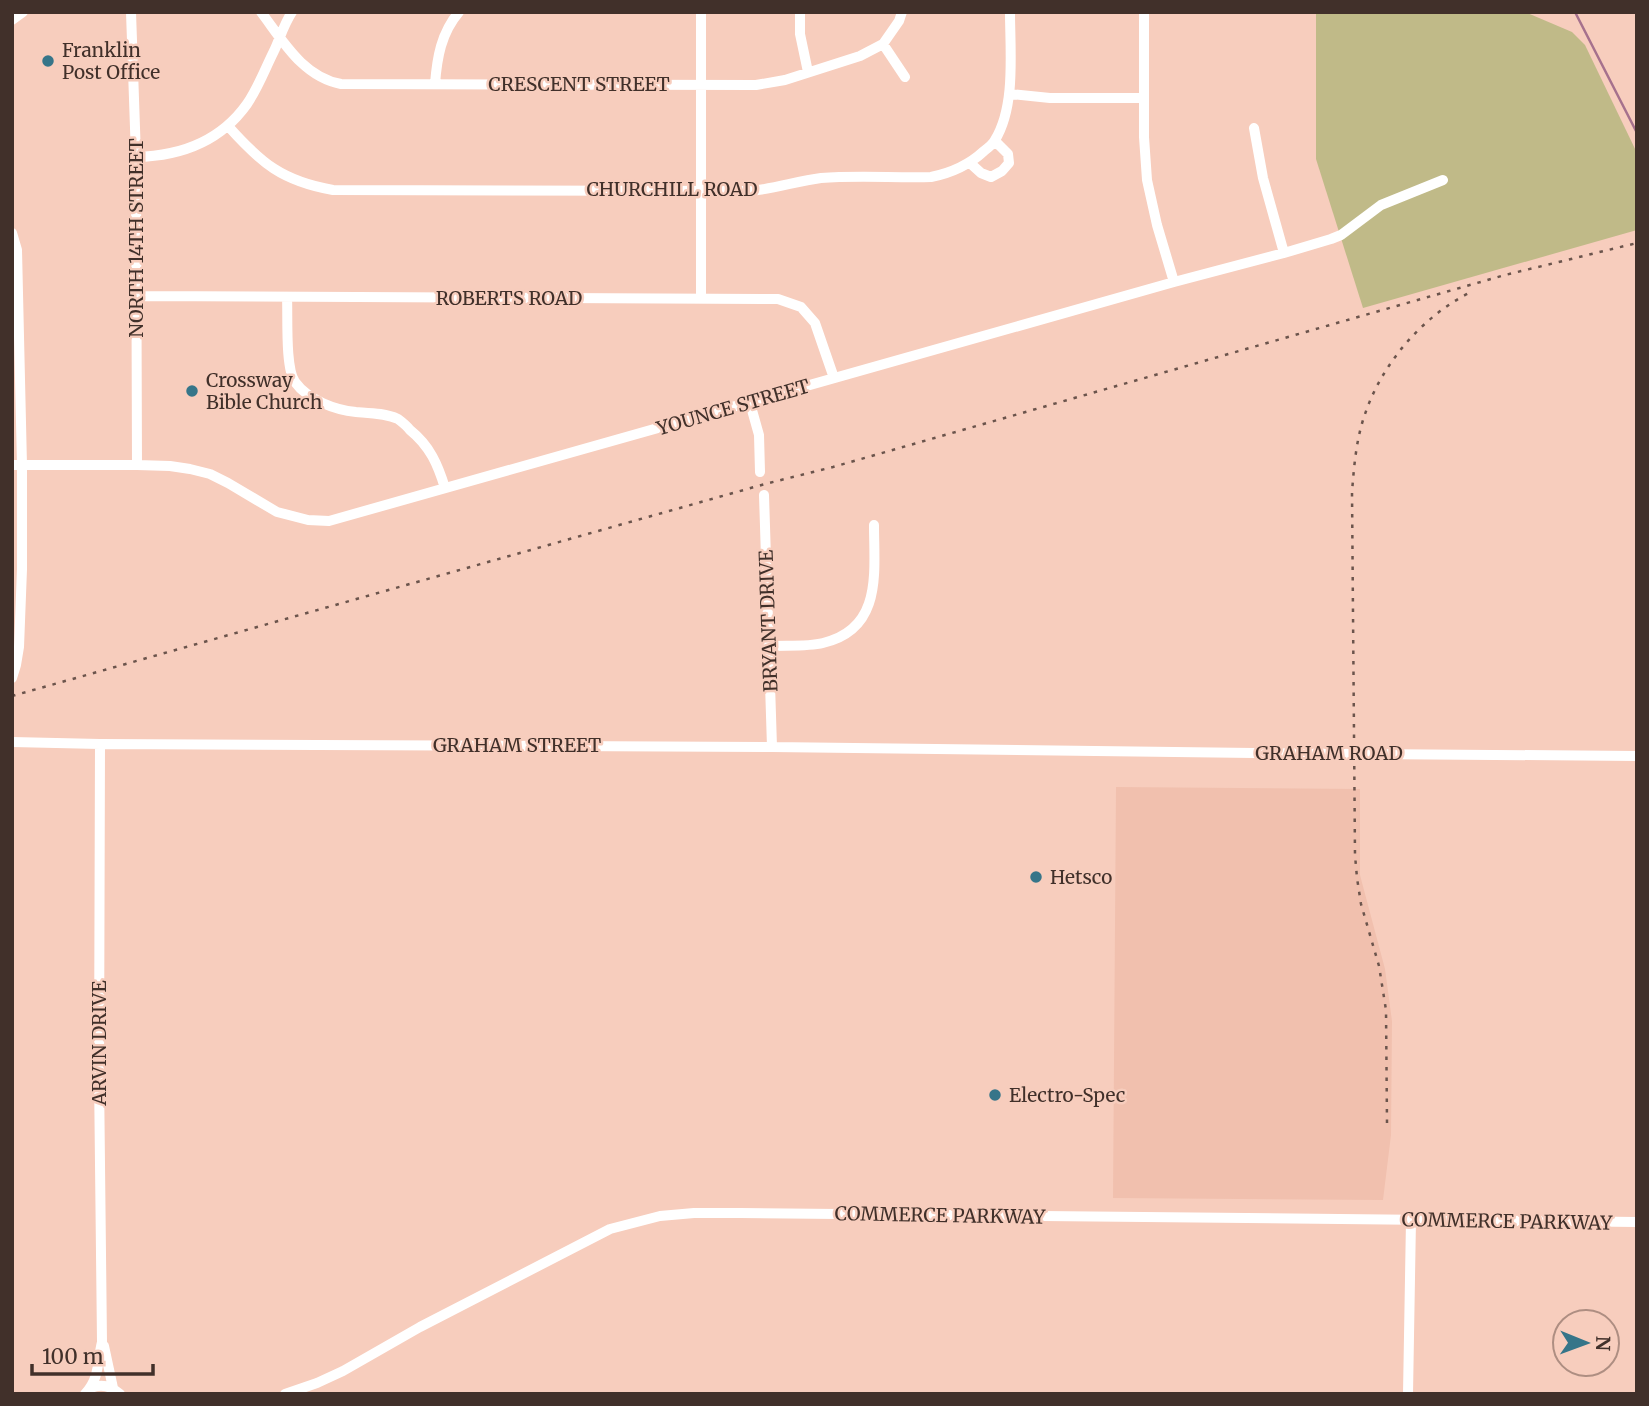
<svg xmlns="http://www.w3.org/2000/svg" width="1649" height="1406" font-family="Merriweather,serif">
  <rect width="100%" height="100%" fill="#f7cdbd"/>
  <path fill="#f1c0ae" d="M1116 787 1360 789V875L1385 969 1392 1021 1391 1135 1383 1200 1113 1198Z"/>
  <path fill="#c0ba88" d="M1316 12H1525L1572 32 1585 45 1637 153V230L1363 308 1316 159Z"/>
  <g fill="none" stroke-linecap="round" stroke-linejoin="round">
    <path stroke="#a6718d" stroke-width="2.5" d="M1575 12 1637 133"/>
    <path stroke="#fff" stroke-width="10" d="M131 12 136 157 137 465
      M261 12C283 41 303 77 341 84L756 85 785 80 860 56 883 44 899 21 902 12
      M800 12V34L808 72
      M1144 12V137L1147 180 1157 225 1174 282
      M12 20 23 12
      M883 44 905 77
      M435 84C437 58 441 33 459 12
      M1010 94 1050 98H1144
      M228 126C261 163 282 181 333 190L750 191C774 189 797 181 821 178 857 175 895 178 931 177 951 173 969 165 984 151 988 148 993 144 995 140 1016 106 1010 51 1010 12
      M1254 128 1263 178 1284 253
      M136 157C181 156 220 142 247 104 258 88 265 69 274 51 280 38 284 24 292 12
      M970 163 981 173 991 177 1002 171 1009 163 1008 154 995 141
      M12 233 17 250 22 465V569L19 647 16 665 12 678
      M136 296 778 299 801 307 815 323 834 378
      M287 297C288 316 285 368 295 382 308 400 335 410 356 412 370 413 385 413 398 419 402 422 407 426 410 430 430 446 438 465 445 488
      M701 299V12
      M750 403 759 435 760 472
      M12 465H137L170 466 190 469 210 474 228 483 277 512 308 520 329 521 1174 282 1284 253 1331 239 1341 235 1381 205 1443 180
      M764 495 772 747
      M769 646C786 645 807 647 823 643 883 629 874 572 874 525
      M12 742 100 744 772 747 1254 753 1637 756
      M104 1346 113 1388
      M91 1388C102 1383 111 1386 120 1394
      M85 1394C100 1378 97 1362 102 1342L99 1075 100 744
      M285 1394 317 1383 343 1371 420 1327 610 1229 660 1216 694 1213H740L1637 1222
      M1408 1394 1411 1220"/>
    <path stroke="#6b544c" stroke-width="2.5" stroke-dasharray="3.5 7" stroke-linecap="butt" d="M12 696 765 484 833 467 1505 275 1637 243
      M1387 1123 1386 1010 1379 966 1361 904 1357 878 1355 855 1352 492C1354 467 1356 441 1364 417 1381 364 1423 315 1473 291"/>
  </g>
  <g fill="#367589" stroke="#f7cdbd" stroke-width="2.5">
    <circle cx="48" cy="61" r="7"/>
    <circle cx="192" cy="391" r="7"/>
    <circle cx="1036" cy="877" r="7"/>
    <circle cx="995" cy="1095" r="7"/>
  </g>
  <g text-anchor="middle" stroke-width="5" stroke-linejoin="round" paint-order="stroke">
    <g font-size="19" fill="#41302a" stroke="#f7cdbd" text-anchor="start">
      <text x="62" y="57">Franklin<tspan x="62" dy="22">Post Office</tspan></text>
      <text x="206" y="387">Crossway<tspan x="206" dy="22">Bible Church</tspan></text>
      <text x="1050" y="884">Hetsco</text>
      <text x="1009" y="1102">Electro-Spec</text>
    </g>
    <g font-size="19" fill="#41302a" stroke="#f7cdbd">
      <text x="579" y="91">CRESCENT STREET</text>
      <text x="672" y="196">CHURCHILL ROAD</text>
      <text transform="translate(136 238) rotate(-90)" y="7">NORTH 14TH STREET</text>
      <text x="509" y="305">ROBERTS ROAD</text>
      <text transform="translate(733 407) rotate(-16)" y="7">YOUNCE STREET</text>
      <text transform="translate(768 621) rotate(-92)" y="7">BRYANT DRIVE</text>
      <text x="517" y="752">GRAHAM STREET</text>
      <text x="1329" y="760">GRAHAM ROAD</text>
      <text transform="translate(99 1043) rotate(-90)" y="7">ARVIN DRIVE</text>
      <text transform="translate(940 1215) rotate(1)" y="7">COMMERCE PARKWAY</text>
      <text transform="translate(1507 1221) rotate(1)" y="7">COMMERCE PARKWAY</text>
    </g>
  </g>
  <rect width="1649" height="1406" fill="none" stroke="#41302a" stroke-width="28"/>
  <g transform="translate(1586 1343) rotate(91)"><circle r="33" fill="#f7cdbd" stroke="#ae8e82" stroke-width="2"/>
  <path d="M0-5L12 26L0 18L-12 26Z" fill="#367589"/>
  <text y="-10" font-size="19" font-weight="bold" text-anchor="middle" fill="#41302a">N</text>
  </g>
  <path d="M32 1364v10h121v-10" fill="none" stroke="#41302a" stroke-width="3.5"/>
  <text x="42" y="1364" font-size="21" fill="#41302a" stroke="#f7cdbd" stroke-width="5" paint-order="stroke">100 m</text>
</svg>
